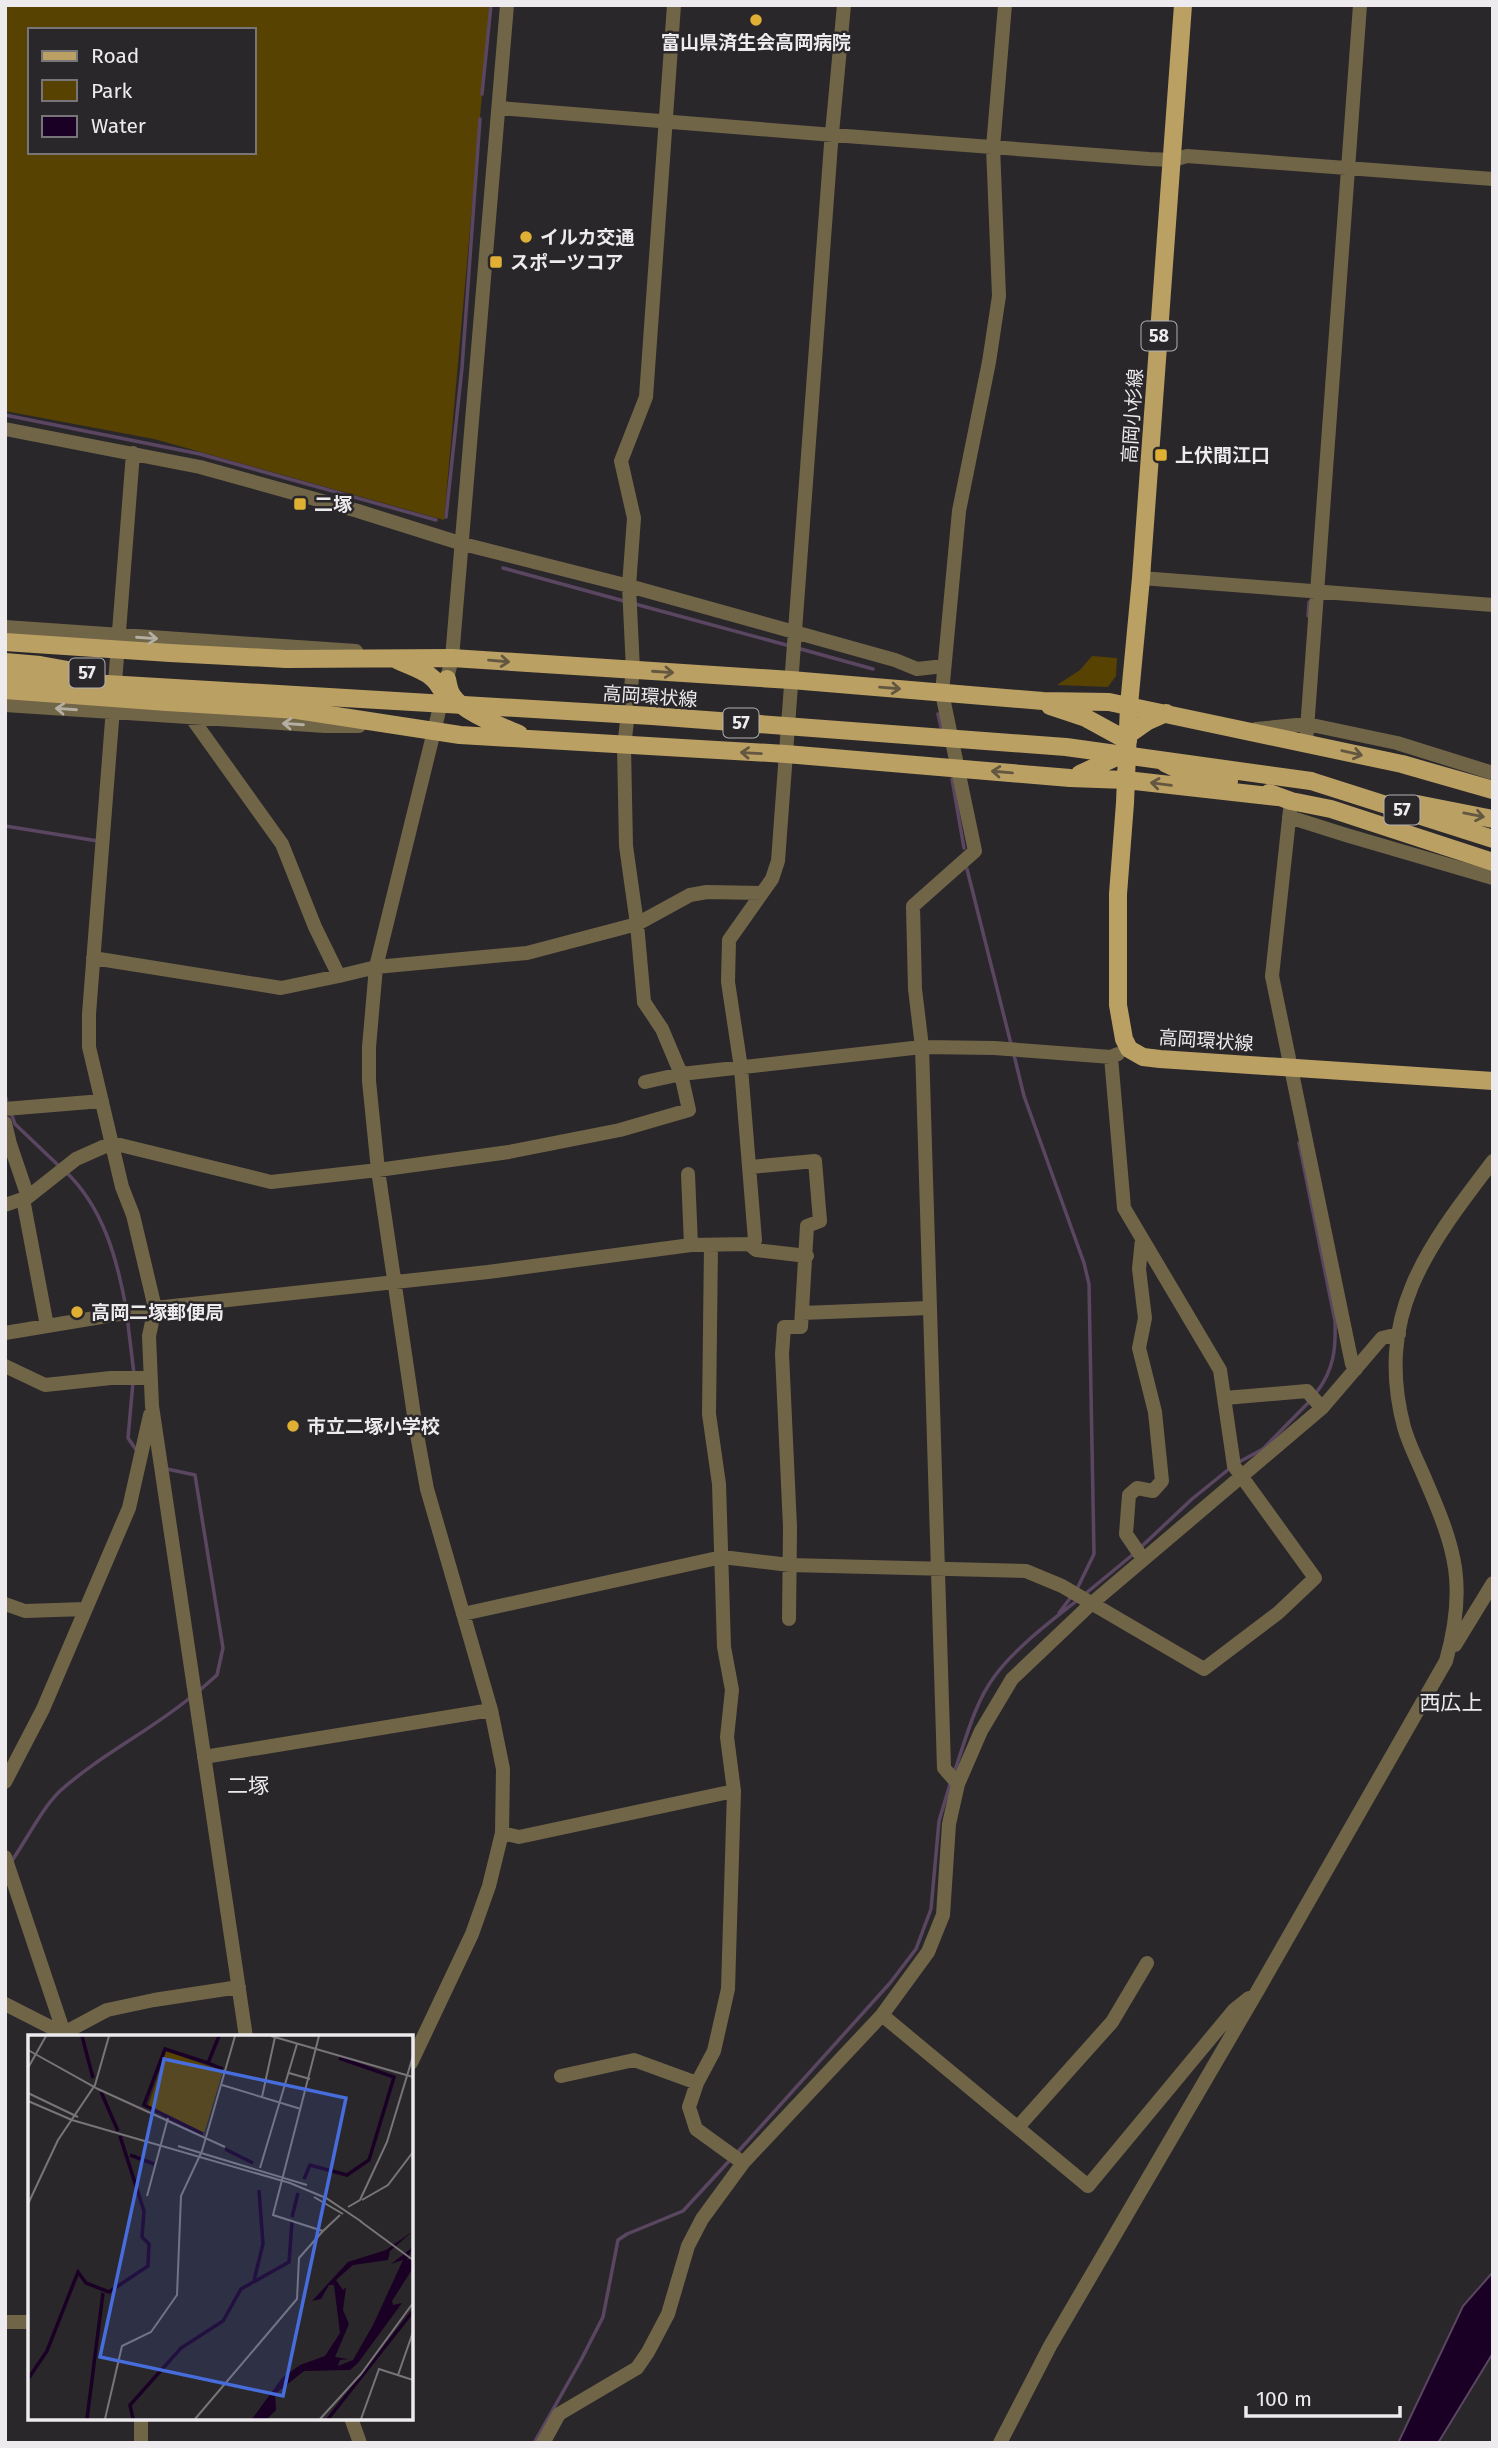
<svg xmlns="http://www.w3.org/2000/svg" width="1498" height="2448" font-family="'Fira Sans','Noto Sans JP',sans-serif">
  <rect width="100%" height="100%" fill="#2a272b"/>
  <path fill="#574202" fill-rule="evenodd" d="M5 5H490L444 520 154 439 5 411ZM30 30H254V152H30Z
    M1092 656 1117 658 1116 676 1108 687 1057 685 1080 670Z"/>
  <path fill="#1b0025" stroke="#5a4661" stroke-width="2" d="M1493 2272V2353L1438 2443H1398L1463 2306Z"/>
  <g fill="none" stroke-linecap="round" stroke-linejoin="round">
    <path stroke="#5a4661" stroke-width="3.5" d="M482 94 491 5
      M5 415 200 454 436 520
      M446 517 462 368 480 119
      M503 568 624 601
      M635 604 790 646
      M1308 616 1309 602H1311
      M797 648 873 669
      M938 714 942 731
      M952 779 964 848
      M5 826 98 841
      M967 869 1011 1044
      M1014 1055 1024 1096 1084 1263 1089 1284 1094 1554 1076 1591
      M5 1095 8 1106
      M11 1113 15 1124 59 1166
      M1299 1143 1335 1321C1336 1349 1334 1370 1316 1393
      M65 1171C103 1207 117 1258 126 1308
      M127 1316 134 1374
      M133 1382 128 1438 137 1451
      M1239 1462 1263 1449 1312 1399
      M167 1469 195 1475 223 1648 217 1675 200 1690
      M1141 1547 1192 1499 1229 1469
      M1085 1594 1136 1552
      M1059 1613 1071 1597
      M954 1773C965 1742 974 1704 994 1677 1016 1647 1050 1622 1079 1599
      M11 1862C26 1841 42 1808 60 1791 100 1755 150 1731 191 1697
      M735 2155 890 1983 916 1949 931 1909 939 1821 951 1781
      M534 2443 581 2360 603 2317 618 2240 627 2234 683 2211 730 2160"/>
    <path stroke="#716548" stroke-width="14" d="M499 108C716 126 932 143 1149 159L1173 160 1187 156 1493 179
      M5 429 200 467 358 511 463 544 629 586 895 660 917 669 944 666
      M133 453 89 1014V1047L122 1187 133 1215 155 1308 149 1336 152 1406 246 2037
      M1141 578 1493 605
      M5 627 356 651
      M5 705 325 726H359
      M191 717 282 844 315 927 339 976 376 967 527 953 637 924 690 895 707 892 762 893
      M1256 729 1307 724 1397 743 1493 773
      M1306 743 1360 5
      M1291 801 1272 976 1352 1364 1356 1369
      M1289 817 1346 835 1493 878
      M93 958 281 988 339 976
      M645 1082 681 1074 922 1047 994 1048 1111 1057 1118 1054
      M5 1109 102 1101
      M5 1123 10 1144 28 1197
      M750 1167 815 1161 820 1221 807 1226 801 1327H784L782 1354 790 1527 789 1619
      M688 1174 691 1245
      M23 1199 47 1326
      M5 1205 28 1197 76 1159 112 1143 271 1182 378 1170 509 1152 620 1130 689 1110 681 1074 662 1029 644 1002 637 924 626 846 624 747 633 670 629 586 634 518 621 461 646 397 674 5
      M1142 1239 1139 1269 1145 1318 1139 1348 1155 1412 1162 1481 1153 1491 1137 1488 1129 1495 1126 1534 1143 1559
      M749 1244 756 1250 807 1256
      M711 1245 709 1414 719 1484 724 1647 732 1690 727 1737 734 1791 728 1989 714 2051 697 2083 689 2107 696 2129 743 2163
      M802 1313 929 1308
      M5 1333 155 1308 488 1272 691 1245 749 1244 755 1240 741 1068 728 982 729 940 772 879 778 861 831 144 844 5
      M5 1366 45 1385 111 1378H150
      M1225 1398 1307 1391 1322 1408
      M5 1604 25 1611 85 1609
      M463 1614 722 1557 790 1565 1026 1571 1062 1586 1204 1669 1278 1613 1315 1578 1234 1466 1220 1370 1124 1208 1111 1057
      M1455 1645 1493 1583
      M204 1757 491 1710
      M5 1782 43 1709 129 1508 150 1415
      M958 1784 944 1768 922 1047 915 989 913 906 975 851 942 693 959 511 989 362 999 296 993 147 1005 5
      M502 1833 519 1837 734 1791
      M5 1857 64 2033 107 2010 154 2000 239 1987
      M5 2004 66 2035
      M882 2015 1088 2186 1234 2010 1249 1998
      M411 2063 472 1934 489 1886 502 1833 503 1769 491 1710 427 1489 416 1429 378 1170 369 1081V1047L376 967 452 658 507 5
      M561 2076 634 2060 697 2083
      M1018 2127 1112 2022 1147 1963
      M5 2322H30
      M141 2418V2443
      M351 2418 360 2443
      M543 2443 559 2414 637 2368 648 2352 668 2314 688 2246 702 2219 743 2163 882 2015 928 1952 943 1915 949 1824 958 1784 981 1731 1012 1679 1091 1604 1322 1408 1382 1338 1399 1334
      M1000 2443 1050 2346 1258 1990 1446 1661C1467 1586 1456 1550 1426 1481 1419 1464 1409 1445 1404 1427 1374 1314 1429 1245 1493 1161"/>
    <path stroke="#bba063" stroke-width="18" d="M1183 5 1141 578 1129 705 1125 803 1118 894V1005L1124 1039 1129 1049 1143 1057 1160 1059 1493 1081
      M170 653 286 659 452 658 791 680 1043 701 1109 702 1402 764 1493 790
      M397 660C419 670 434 672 444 695
      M447 679C448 684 449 691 452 695 462 712 501 726 519 734
      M167 702 297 710 460 735 786 754 1070 778 1126 780 1278 797
      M1050 706 1086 718 1128 741
      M1128 735 1148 721 1166 713
      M1165 763 1184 772 1229 781
      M1080 774 1127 752
      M1311 781 1493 839
      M1269 793 1291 801 1331 809 1493 862
      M1417 804 1493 819"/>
    <path stroke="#bba063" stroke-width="18" d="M5 642 170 653
      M5 662 40 665 90 674
      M5 678 652 716 1066 747 1311 781
      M5 690 167 702"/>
  </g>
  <defs><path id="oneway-shaft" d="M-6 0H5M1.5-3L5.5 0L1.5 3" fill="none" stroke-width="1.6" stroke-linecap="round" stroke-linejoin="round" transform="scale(1.75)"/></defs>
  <g stroke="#b5afa3">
    <use href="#oneway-shaft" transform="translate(147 638) rotate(4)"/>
    <use href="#oneway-shaft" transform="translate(66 709) rotate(-176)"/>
    <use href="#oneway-shaft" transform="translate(293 724) rotate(-176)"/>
  </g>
  <g stroke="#645741">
    <use href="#oneway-shaft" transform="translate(499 661) rotate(5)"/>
    <use href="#oneway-shaft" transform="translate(663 672) rotate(4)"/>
    <use href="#oneway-shaft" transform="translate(890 688) rotate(5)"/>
    <use href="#oneway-shaft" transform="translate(751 753) rotate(-177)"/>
    <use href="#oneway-shaft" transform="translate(1352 753) rotate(13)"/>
    <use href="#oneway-shaft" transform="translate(1002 772) rotate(-175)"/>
    <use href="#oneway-shaft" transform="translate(1161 784) rotate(-173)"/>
    <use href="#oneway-shaft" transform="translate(1474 815) rotate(11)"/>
  </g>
  <g fill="#dfb034" stroke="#2a272b" stroke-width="2.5">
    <circle cx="756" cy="20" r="7"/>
    <circle cx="526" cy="237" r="7"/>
    <rect x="489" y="255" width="14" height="14" rx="3.5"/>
    <rect x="1154" y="448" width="14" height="14" rx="3.5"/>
    <rect x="293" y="497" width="14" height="14" rx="3.5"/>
    <circle cx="77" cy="1312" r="7"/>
    <circle cx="293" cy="1426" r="7"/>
  </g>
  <g text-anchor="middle" stroke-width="5" stroke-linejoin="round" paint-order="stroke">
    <g fill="#2a272b" stroke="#b2b0b4" stroke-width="2">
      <rect x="1141.5" y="321.5" width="35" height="29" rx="5"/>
      <rect x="69.5" y="658.5" width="35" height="29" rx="5"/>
      <rect x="723.5" y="708.5" width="35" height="29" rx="5"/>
      <rect x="1384.5" y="795.5" width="35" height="29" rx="5"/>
    </g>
    <g font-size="18" font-weight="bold" fill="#edebee">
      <text x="1159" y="342">58</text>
      <text x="87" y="679">57</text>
      <text x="741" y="729">57</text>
      <text x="1402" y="816">57</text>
    </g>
    <g font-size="19" font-weight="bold" fill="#edebee" stroke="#2a272b" text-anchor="start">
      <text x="756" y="49" text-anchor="middle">富山県済生会高岡病院</text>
      <text x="540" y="244">イルカ交通</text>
      <text x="510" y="269">スポーツコア</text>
      <text x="1175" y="462">上伏間江口</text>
      <text x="314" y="511">二塚</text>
      <text x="91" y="1319">高岡二塚郵便局</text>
      <text x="307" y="1433">市立二塚小学校</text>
    </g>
    <g font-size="19" fill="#edebee" stroke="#2a272b">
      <text transform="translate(1132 416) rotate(-86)" y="7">高岡小杉線</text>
      <text transform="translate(650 696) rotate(4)" y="7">高岡環状線</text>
      <text transform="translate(1206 1040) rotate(4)" y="7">高岡環状線</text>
    </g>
    <g font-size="21" fill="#edebee" stroke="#2a272b">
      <text x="1451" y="1710">西広上</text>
      <text x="248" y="1793">二塚</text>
    </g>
  </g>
  <g transform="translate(28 2035)">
    <rect width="385" height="385" fill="#2a272b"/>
    <path d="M138 16 195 36 176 99 120 72Z" fill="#574202"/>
    <path d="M385 196 362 216 360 225 325 230 308 245 315 255 318 252 315 275 321 289 307 322 321 324 312 325 310 331 325 325 345 290 375 225 363 229 385 212 379 225 385 222V233L364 266 365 270 374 268 330 328 322 335 276 336 247 359 248 375 239 384H224L254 343 272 330 297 321 312 298 306 250H301L293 264 284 266 320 227 358 215Z" fill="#1b0025"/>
    <path fill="none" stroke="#1b0025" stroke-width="3.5" d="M54 1 65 43M191 1 180 28 195 34M73 57 90 96M175 99 116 70 137 14 180 28M197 114 225 128M102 120 126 129M276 144 282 130 319 140 341 125 366 42 311 23M264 182 270 158M226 245 235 209 231 155M0 344 19 316 50 237 58 248 81 257 120 231 121 209 114 202 116 176 92 101M59 384 75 258M105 384 102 370 153 313 195 286 213 254 261 227 264 187M300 384 385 276"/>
    <path fill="none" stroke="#787579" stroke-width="2" d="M243 1 385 42M291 1 245 180 295 196 312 180M0 15 70 54 197 112M0 33 18 1M261 38 282 44M194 50 273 74M0 58 50 82M234 62 247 2M0 66 44 85 262 148 298 163 334 187M150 111 279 150M232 133 269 9M119 161 140 83M286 162 315 179M334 165 360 150 385 117M0 169 30 105 67 50 81 1M320 172 332 165 359 107 385 21M332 186 385 225M370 340 385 297M77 384 94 311 123 297 149 260 153 161 174 116 207 1M167 384 269 264 271 223 295 196M292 384 333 339 385 268M333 384 351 334 385 345"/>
    <path fill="#476ddc" fill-opacity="0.15" stroke="#476ddc" stroke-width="3.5" d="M136 24 318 63 255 361 72 322Z"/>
    <rect width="385" height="385" fill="none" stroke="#edebee" stroke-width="3.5"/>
  </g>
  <rect width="1498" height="2448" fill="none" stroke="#edebee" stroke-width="14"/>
  <rect x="28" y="28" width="228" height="126" fill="#2a272b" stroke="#787579" stroke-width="2"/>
  <rect x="42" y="51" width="35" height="10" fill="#bba063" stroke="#787579" stroke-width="2"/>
  <text x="91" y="63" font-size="21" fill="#edebee">Road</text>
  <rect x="42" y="80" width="35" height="21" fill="#574202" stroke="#787579" stroke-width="2"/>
  <text x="91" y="98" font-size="21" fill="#edebee">Park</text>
  <rect x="42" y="116" width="35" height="21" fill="#1b0025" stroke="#787579" stroke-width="2"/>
  <text x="91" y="133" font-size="21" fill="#edebee">Water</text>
  <path d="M1246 2406v10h154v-10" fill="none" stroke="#edebee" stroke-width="3.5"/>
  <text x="1256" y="2406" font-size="21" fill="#edebee" stroke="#2a272b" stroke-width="5" paint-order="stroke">100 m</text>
</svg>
